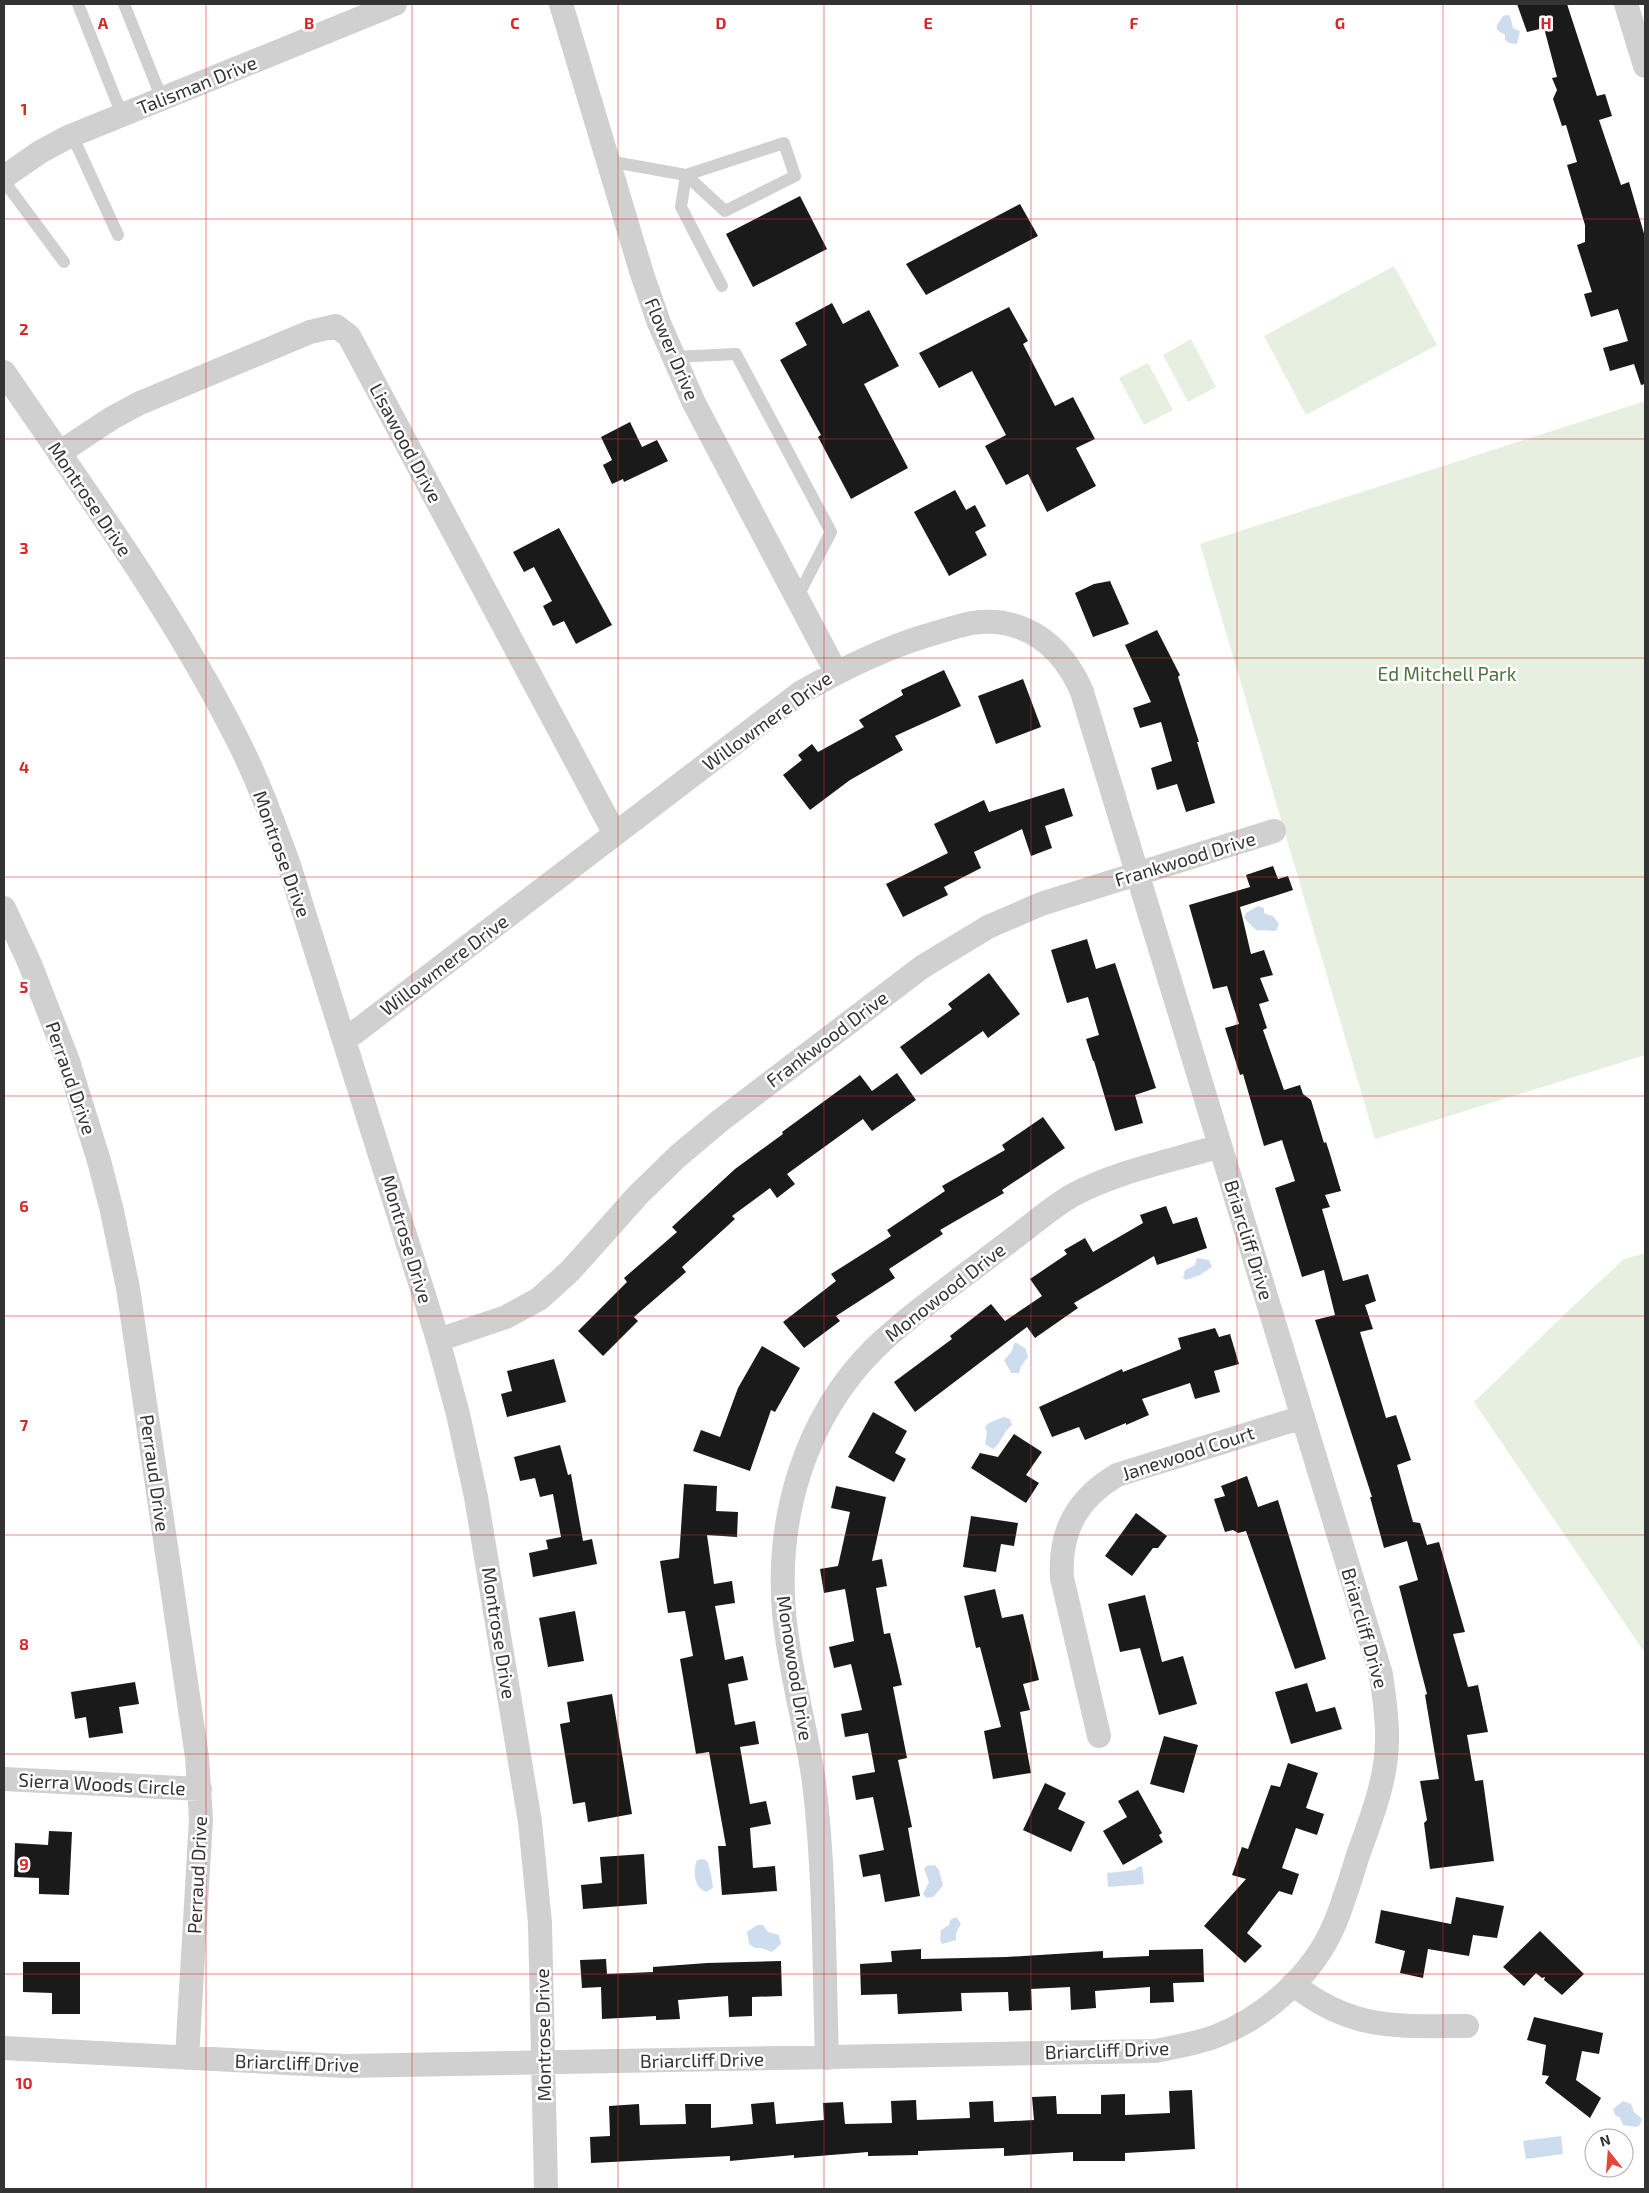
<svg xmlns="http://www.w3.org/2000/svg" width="1649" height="2193" font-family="'Exo 2',sans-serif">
  <rect width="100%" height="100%" fill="#fff"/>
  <path fill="#e7efe1" d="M1394 266 1437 345 1306 415 1264 336Z
    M1191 339 1216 387 1188 402 1163 355Z
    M1148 363 1173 410 1144 425 1119 378Z
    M1645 401V1055L1375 1139 1200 544Z
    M1645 1253V1653L1474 1402 1568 1311 1624 1259Z"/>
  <path fill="#ceddee" d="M1507 15 1510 16 1513 28 1520 31 1517 44 1509 43 1505 40V35L1497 30V25L1503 16Z
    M1258 906 1264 908V913L1273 916 1279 924 1276 931 1256 930 1244 918 1246 913Z
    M1197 1258 1209 1260 1212 1267 1200 1275 1186 1280 1183 1278 1185 1270 1195 1265Z
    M1014 1343H1017L1026 1349 1028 1357 1021 1366 1019 1373H1011L1004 1360 1012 1351Z
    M1003 1417 1010 1419 1012 1425C1003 1432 1001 1444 993 1449L985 1444 987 1433 985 1427 989 1423Z
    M703 1859 707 1861C710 1868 712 1880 713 1888L706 1892C693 1887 693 1870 697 1860Z
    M935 1865 939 1870 943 1886 933 1897 926 1898 923 1894 929 1882 924 1869 926 1866Z
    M1142 1866 1144 1884 1108 1887 1107 1873 1135 1870 1138 1867Z
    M956 1917 961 1924 956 1933V1940L942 1944 940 1940 941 1930 949 1925 950 1920Z
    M757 1925H763L768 1932 779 1935 781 1944 772 1952 761 1948H755L749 1944 747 1932Z
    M1623 2101 1631 2104 1634 2112 1642 2119 1640 2125 1636 2127 1623 2125 1620 2118 1615 2115 1613 2109Z
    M1561 2136 1563 2154 1526 2159 1523 2141Z"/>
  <path fill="#1a1a1a" d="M1517 4H1567L1597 96 1605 94 1612 116 1599 120 1621 185 1629 182 1645 237V384L1641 385 1634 364 1610 371 1603 348 1628 341 1618 309 1591 317 1584 294 1592 292 1577 245 1585 242V225L1567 165 1577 162 1566 125 1562 126 1553 99 1557 90 1552 78 1557 77 1544 28 1527 32Z
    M800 196 827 249 753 287 726 234Z
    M1020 204 1038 236 926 295 906 264Z
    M832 303 843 324 869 310 899 366 864 384 908 468 851 499 818 437 821 435 780 360 807 345 795 323Z
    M1009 307 1028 341 1023 344 1055 406 1073 397 1095 439 1076 448 1096 486 1047 512 1028 474 1006 485 985 446 1006 435 972 371 939 388 919 353Z
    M630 422 642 447 657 440 668 461 624 482 623 479 612 484 603 465 612 460 601 437Z
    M955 490 966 510 975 505 986 526 975 532 987 555 949 576 914 512Z
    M559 528 612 625 576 644 564 621 553 626 543 606 552 601 534 567 524 572 513 552Z
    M1110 581 1129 624 1093 637 1075 593 1094 584Z
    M1157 630 1180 675 1178 677 1199 742H1197L1215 803 1186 812 1177 784 1157 790 1151 768 1172 761 1161 722 1140 728 1133 708 1151 702 1125 645Z
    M944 670 961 706 895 736 903 750 850 780 810 810 783 775 802 760 798 755 812 744 818 752 864 727 859 720 903 695 901 690Z
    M1023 679 1041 727 996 744 978 696Z
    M1064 788 1073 816 1045 826 1052 848 1031 856 1022 829 974 852 981 868 944 887 948 895 903 917 886 884 948 853 934 824 984 800 989 812Z
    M1273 866 1278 879 1288 876 1293 890 1240 907 1251 954 1264 950 1273 975 1260 978 1269 1001 1259 1004 1267 1028 1263 1030 1284 1090 1300 1085 1303 1094 1311 1100 1324 1143 1326 1142 1329 1151 1341 1191 1325 1195 1330 1207 1322 1209 1343 1281 1368 1274 1376 1301 1365 1305 1373 1329 1360 1332 1386 1418 1396 1415 1411 1460 1397 1465 1413 1522 1420 1523 1427 1545 1439 1542 1465 1632 1453 1634 1468 1687 1478 1685 1488 1732 1467 1735 1475 1781 1483 1780 1494 1861 1430 1869 1424 1823 1427 1820 1420 1781 1439 1779 1425 1695 1427 1694 1399 1586 1418 1580 1407 1541 1384 1548 1370 1497H1372L1315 1320 1335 1315 1324 1270 1302 1277 1275 1188 1295 1181 1282 1140 1264 1146 1243 1074 1240 1075 1225 1028 1239 1024 1227 986 1213 989 1189 905 1250 887 1246 875Z
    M1087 939 1096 969 1115 963 1156 1088 1135 1095 1143 1123 1115 1131 1094 1061H1093L1086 1039 1099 1035 1088 997 1067 1003 1051 950Z
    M989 973 1020 1014 988 1038 983 1031 921 1075 900 1047 952 1009 948 1004Z
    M897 1073 916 1100 872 1131 863 1119 787 1174 795 1184 777 1198 770 1188 732 1216 735 1219 682 1267 686 1272 634 1317 638 1321 603 1356 578 1331 627 1282 624 1278 677 1232 672 1227 735 1169 783 1134 782 1132 860 1075 872 1091Z
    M1043 1117 1065 1148 1002 1190 1004 1193 940 1230 943 1234 889 1269 895 1278 836 1316 840 1321 804 1348 783 1322 836 1281 831 1274 891 1236 887 1230 945 1191 942 1186 1005 1150 1002 1145Z
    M1166 1206 1173 1224 1197 1217 1207 1248 1157 1265 1154 1256 1074 1303 1078 1308 1035 1338 1027 1327 915 1412 894 1382 952 1339 950 1336 991 1304 1005 1321 1042 1296 1030 1279 1067 1254 1064 1250 1085 1238 1093 1252 1143 1223 1140 1215Z
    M1215 1328 1219 1337 1230 1334 1239 1364 1214 1371 1220 1392 1195 1399 1190 1383 1142 1399 1149 1415 1126 1425V1423L1085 1440 1079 1427 1052 1437 1039 1407 1122 1369 1123 1372 1181 1349 1178 1338Z
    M762 1346 800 1368 775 1412 771 1410 750 1471 693 1451 701 1430 720 1437 738 1388Z
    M554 1359 566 1402 507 1417 501 1394 512 1391 507 1371Z
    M873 1412 907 1431 895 1453 906 1459 894 1482 848 1457Z
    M1014 1434 1042 1452 1026 1475 1039 1483 1026 1503 971 1468 980 1453 998 1457Z
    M560 1445 568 1475 571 1474 583 1541 592 1539 597 1564 533 1577 529 1553 548 1549 546 1540 561 1537 553 1494 540 1497 535 1478 520 1481 514 1457Z
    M1247 1476 1258 1507 1278 1500 1326 1659 1295 1669 1246 1531 1238 1533 1233 1530 1225 1532 1214 1499 1225 1496 1221 1486Z
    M684 1484 717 1486 716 1511 738 1512 737 1537 707 1535 714 1584 732 1581 735 1603 715 1606 725 1660 743 1656 748 1680 728 1684 735 1725 755 1721 759 1744 740 1747 750 1804 766 1801 771 1824 750 1828 753 1868 775 1866 777 1891 722 1895 718 1846H726L709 1752 696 1754 680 1659 693 1656 685 1611 668 1613 660 1561 679 1558Z
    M836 1486 886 1497 872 1561 882 1559 887 1586 876 1588 884 1634 890 1633 902 1685 893 1687 907 1758 898 1760 912 1827 908 1828 920 1896 885 1902 880 1874 863 1877 859 1855 884 1850 873 1797 856 1800 852 1776 875 1772 868 1733 845 1737 841 1714 862 1710 851 1664 834 1668 829 1647 854 1641 845 1589 824 1593 820 1569 838 1566 850 1512 831 1508Z
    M1136 1513 1167 1536 1158 1548H1153L1132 1576 1105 1556Z
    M971 1516 1018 1523 1014 1546 1001 1544 996 1572 963 1567Z
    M995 1589 1002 1618 1023 1614 1039 1680 1023 1684 1030 1710 1020 1712 1031 1773 993 1779 984 1731 1001 1727 980 1647 976 1648 964 1596Z
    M1145 1595 1162 1662 1183 1656 1197 1704 1159 1715 1140 1648 1120 1652 1108 1604Z
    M575 1611 584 1661 548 1667 539 1618Z
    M135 1682 139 1704 119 1707 123 1733 89 1738 86 1717 75 1719 71 1692Z
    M1307 1683 1316 1712 1335 1707 1342 1729 1291 1744 1275 1692Z
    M612 1694 632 1814 588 1822 585 1802 573 1804 560 1724 570 1722 567 1702Z
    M1164 1736 1198 1745 1184 1793 1150 1784Z
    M1288 1763 1318 1773 1306 1808 1324 1814 1317 1835 1296 1828 1282 1868 1299 1874 1292 1895 1279 1891 1247 1933 1262 1946 1245 1963 1204 1926 1246 1879 1232 1875 1242 1847 1248 1849 1271 1785 1280 1787Z
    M1045 1783 1066 1793 1058 1809 1085 1822 1071 1852 1023 1830Z
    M1138 1790 1162 1833 1159 1835 1163 1842 1123 1865 1103 1831 1127 1817 1118 1801Z
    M49 1831 72 1832 69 1895 39 1894V1878L14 1877 15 1843 48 1845Z
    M644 1854 647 1904 583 1909 581 1885 602 1883 600 1857Z
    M1456 1897 1504 1906 1497 1938 1473 1935 1469 1956 1428 1949 1423 1978 1400 1973 1405 1951 1375 1943 1381 1910 1451 1924Z
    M1540 1931 1584 1974 1562 1995 1544 1980 1545 1977 1542 1978 1536 1973 1524 1986 1503 1967Z
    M921 1949V1959L1006 1957 1103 1951V1958L1149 1956V1950L1203 1949 1204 1982 1173 1983 1174 2002 1150 2003V1987L1095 1991 1096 2008 1071 2010 1070 1987 1031 1989 1032 2010 1009 2011 1008 1992 961 1993 962 2011 898 2014 897 1994 861 1995 860 1964 892 1962 891 1951Z
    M606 1959 607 1974 653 1972V1967L707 1963 781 1961 782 1996 752 1997V2016L729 2017 728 1996 678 2000 680 2019 656 2020V2016L602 2019 601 1987 582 1988 580 1960Z
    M23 1962H80V2014H52V1993L23 1992Z
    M1534 2017 1603 2033 1599 2054 1582 2051 1576 2080 1601 2098 1590 2118 1545 2083 1549 2076 1542 2075 1546 2045 1527 2040Z
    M1192 2090 1195 2149 1125 2153V2161H1073V2152L1004 2156V2148L918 2151V2155L868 2156V2152L794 2158V2155L730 2161V2156L591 2163 590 2137 610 2136 609 2106 639 2104 640 2125 686 2124 685 2104H711V2128L753 2124 751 2104 774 2102 776 2124 824 2120 823 2103 843 2102 845 2124 892 2123 891 2101 916 2100 917 2120 970 2118 969 2102 993 2101 994 2122 1034 2120 1032 2097 1056 2096 1057 2114H1101V2095L1125 2094V2115L1170 2113 1169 2091Z"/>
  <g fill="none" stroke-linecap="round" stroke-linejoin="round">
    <path stroke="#d0d0d0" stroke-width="12" d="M78 4 122 115
      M124 4 162 99
      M72 135 118 235
      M608 161 686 175 784 143 795 176 725 211 686 175
      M686 175 681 207 722 286
      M4 181 64 262
      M674 357 736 354 831 532 797 598"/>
    <path stroke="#d0d0d0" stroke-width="24" d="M561 4 642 274 659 323 694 403 836 672
      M1626 4 1645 66
      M4 177 40 152 68 137 395 4
      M4 372C83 488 167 603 232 729 255 772 272 819 289 865L438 1340 458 1414 476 1497 530 1822 540 1923 546 2189
      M59 453 112 418 140 403 310 332 336 326 349 336 615 834
      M4 908 30 964 68 1061 99 1161 112 1211 128 1288 197 1757 201 1819 187 2058
      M438 1340 506 1317 539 1299 570 1271 638 1195 678 1156 721 1120 922 967 988 927 1041 904 1274 831
      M1099 1736 1062 1578C1059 1531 1077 1499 1117 1475L1303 1417
      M4 1779 200 1789
      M1293 1984C1352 2031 1397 2026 1467 2026
      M4 2048 345 2066 1155 2051C1175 2047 1194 2044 1214 2037 1265 2018 1314 1974 1335 1923 1344 1901 1351 1878 1358 1855 1371 1819 1386 1782 1387 1742 1388 1719 1384 1697 1381 1674L1082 692C1063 647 1025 615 972 623 956 626 940 632 925 636 880 650 840 670 800 693L345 1040
      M827 2058C824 1966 825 1874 814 1782 806 1726 789 1670 784 1613 776 1517 805 1418 874 1349 897 1326 923 1307 949 1287 973 1269 998 1250 1022 1232 1039 1219 1055 1205 1073 1195 1114 1172 1175 1160 1220 1146"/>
  </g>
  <path fill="none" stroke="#d62828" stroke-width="1" stroke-opacity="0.55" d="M206 4V2189M412 4V2189M618 4V2189M824 4V2189M1031 4V2189M1237 4V2189M1443 4V2189M4 219H1645M4 439H1645M4 658H1645M4 877H1645M4 1096H1645M4 1316H1645M4 1535H1645M4 1754H1645M4 1974H1645"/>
  <g text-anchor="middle" stroke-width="5" stroke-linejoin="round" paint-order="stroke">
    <g font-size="19" fill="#333" stroke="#fff">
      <text transform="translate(197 85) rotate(-22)" y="7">Talisman Drive</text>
      <text transform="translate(672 349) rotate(67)" y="7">Flower Drive</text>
      <text transform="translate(406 443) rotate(62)" y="7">Lisawood Drive</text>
      <text transform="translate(90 499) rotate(56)" y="7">Montrose Drive</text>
      <text transform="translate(767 721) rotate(-36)" y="7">Willowmere Drive</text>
      <text transform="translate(282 854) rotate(70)" y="7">Montrose Drive</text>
      <text transform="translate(1185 859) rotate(-17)" y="7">Frankwood Drive</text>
      <text transform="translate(444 965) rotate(-37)" y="7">Willowmere Drive</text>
      <text transform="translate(827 1039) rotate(-37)" y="7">Frankwood Drive</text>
      <text transform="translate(71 1078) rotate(71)" y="7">Perraud Drive</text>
      <text transform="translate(407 1239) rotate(73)" y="7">Montrose Drive</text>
      <text transform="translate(1249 1240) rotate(73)" y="7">Briarcliff Drive</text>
      <text transform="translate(945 1292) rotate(-38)" y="7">Monowood Drive</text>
      <text transform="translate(1188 1453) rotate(-18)" y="7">Janewood Court</text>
      <text transform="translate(155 1473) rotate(82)" y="7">Perraud Drive</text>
      <text transform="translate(1365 1628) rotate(74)" y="7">Briarcliff Drive</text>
      <text transform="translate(499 1633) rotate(81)" y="7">Montrose Drive</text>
      <text transform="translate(795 1668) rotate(81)" y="7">Monowood Drive</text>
      <text transform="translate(102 1784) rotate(3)" y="7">Sierra Woods Circle</text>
      <text transform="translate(197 1875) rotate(-87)" y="7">Perraud Drive</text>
      <text transform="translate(543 2035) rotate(-91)" y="7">Montrose Drive</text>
      <text transform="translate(1107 2050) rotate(-2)" y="7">Briarcliff Drive</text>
      <text transform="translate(702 2060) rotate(-1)" y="7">Briarcliff Drive</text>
      <text transform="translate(297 2063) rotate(2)" y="7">Briarcliff Drive</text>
    </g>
    <g font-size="19" fill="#4e703e" stroke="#fff">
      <text x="1447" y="681">Ed Mitchell Park</text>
    </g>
  </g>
  <g font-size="16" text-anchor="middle" font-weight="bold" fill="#d62828" stroke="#fff" stroke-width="5" stroke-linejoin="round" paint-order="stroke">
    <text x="103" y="29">A</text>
    <text x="309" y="29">B</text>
    <text x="515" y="29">C</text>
    <text x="721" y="29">D</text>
    <text x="928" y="29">E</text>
    <text x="1134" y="29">F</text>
    <text x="1340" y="29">G</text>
    <text x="1546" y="29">H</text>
    <text x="24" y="115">1</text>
    <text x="24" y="335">2</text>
    <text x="24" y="554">3</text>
    <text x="24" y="773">4</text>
    <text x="24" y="993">5</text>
    <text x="24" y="1212">6</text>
    <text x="24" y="1431">7</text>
    <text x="24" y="1650">8</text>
    <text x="24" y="1870">9</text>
    <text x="24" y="2089">10</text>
  </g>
  <rect width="1649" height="2193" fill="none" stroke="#333333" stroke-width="10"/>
  <g transform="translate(1609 2153) rotate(343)"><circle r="24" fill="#ffffff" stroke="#adadad"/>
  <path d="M0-4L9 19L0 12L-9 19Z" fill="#e84437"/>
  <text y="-8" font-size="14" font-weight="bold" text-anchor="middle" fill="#333333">N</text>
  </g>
</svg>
